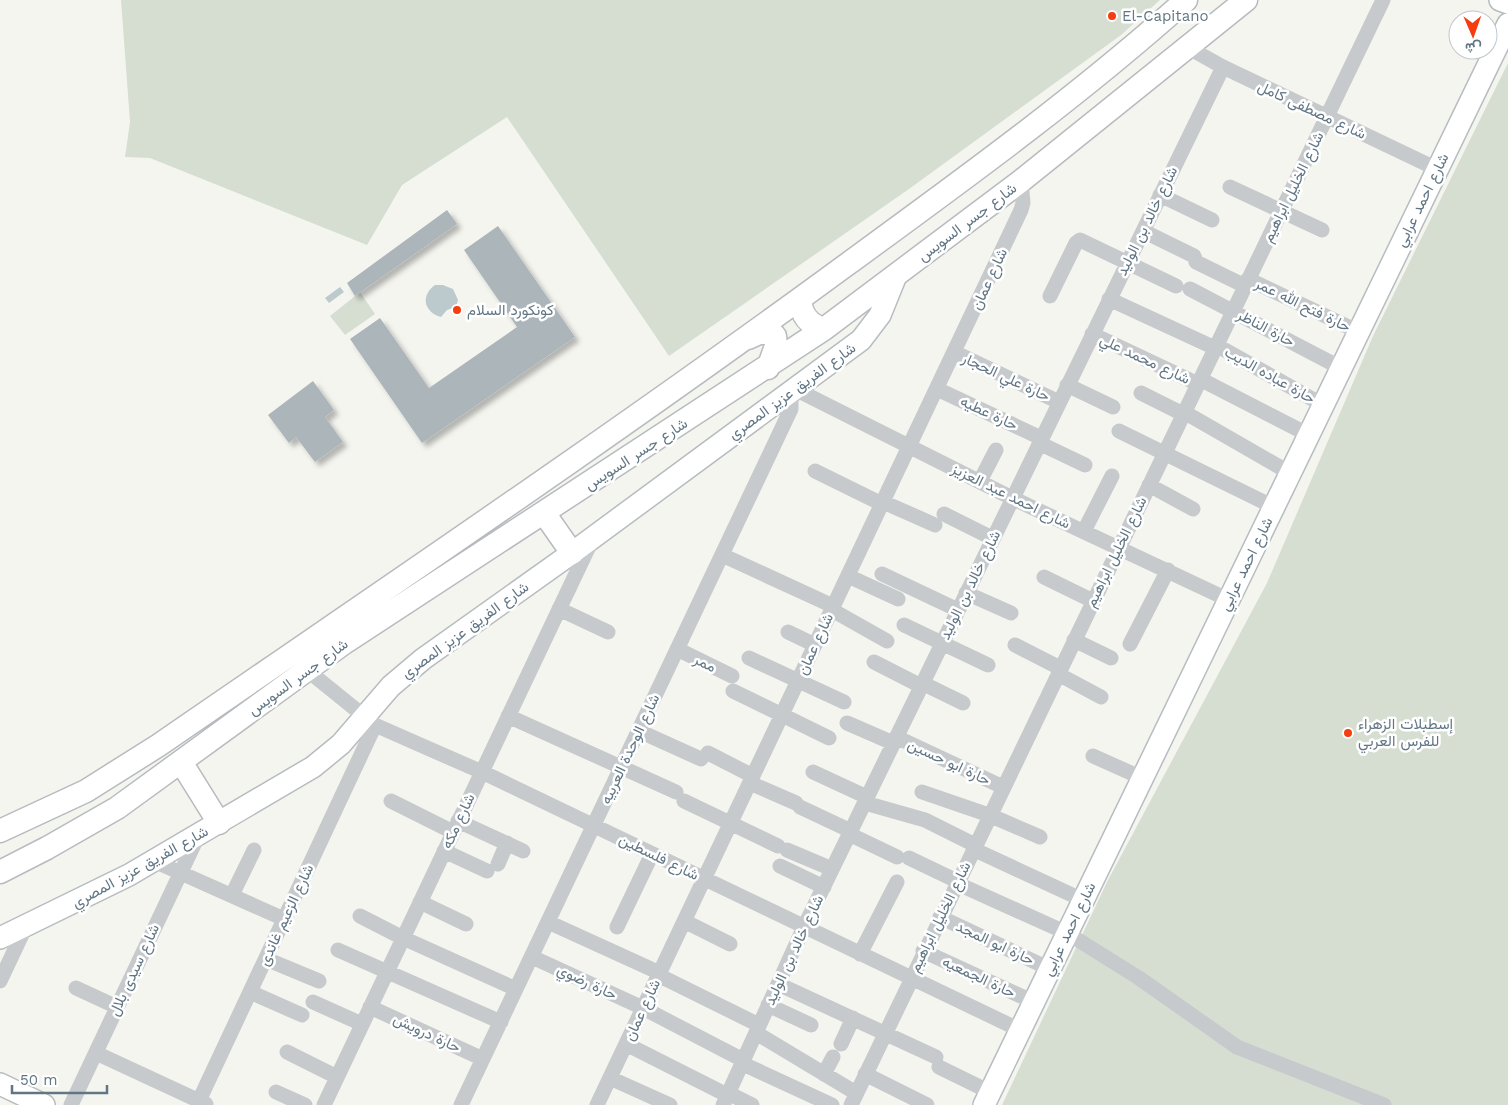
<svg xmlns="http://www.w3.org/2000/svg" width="1508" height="1105" font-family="'Work Sans',Vazirmatn,sans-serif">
  <defs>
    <filter id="shadow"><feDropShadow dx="4.5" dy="4.5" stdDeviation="2.5" flood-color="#0004"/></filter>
  </defs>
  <rect width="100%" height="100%" fill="#f5f5f0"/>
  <path fill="#d6ddd1" d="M121 0H1160L1121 35 909 189 669 356 507 117 402 185 367 245 150 158 125 157 130 122Z
    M1508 63V1105H1002L1107 882 1267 583 1373 336Z
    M360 292 375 314 345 335 330 316Z"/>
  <path fill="#bccace" d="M435 285H443L453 289 458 300 456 307 447 310 441 317C424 312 420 296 435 285Z
    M340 287 344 292 329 303 325 298Z"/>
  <path fill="#acb5ba" filter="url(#shadow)" d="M447 210 457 224 355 296 347 283Z
    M498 226 575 337 422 443 350 339 380 318 429 388 517 327 464 250Z
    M313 381 334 410 325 417 343 442 315 462 296 437 289 443 268 415Z"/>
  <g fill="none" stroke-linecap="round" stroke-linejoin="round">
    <g stroke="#b6bcc0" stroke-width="24">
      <path id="secondary" d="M1500 0 1508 3
        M0 938 129 875 313 767 341 744 391 686 423 659 572 553 861 340 880 315 895 278
        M0 1084 44 1105
        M984 1105 1508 24"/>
    </g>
    <g stroke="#b7bbbf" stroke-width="25">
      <path id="primary" d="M800 299C801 315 809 325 824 329
        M748 338 759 333H772L775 336 776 346 768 368
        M544 513 572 553
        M181 762 219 823
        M0 831 86 791 159 745C390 586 623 429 849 263 964 179 1080 95 1186 0
        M0 872 47 848 117 808 344 643 824 329 1021 181 1246 0"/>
    </g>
    <path stroke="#c7cacd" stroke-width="15" d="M1189 48 1223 67 1437 169
      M1230 187 1322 230
      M1160 195 1212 220
      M1143 231 1194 256 1196 262 1245 286
      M1248 279 1359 332
      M1190 289 1341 368
      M1050 296 1076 243 1080 240 1176 286
      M1109 299 1215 348
      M1092 334 1198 384
      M1216 345 1323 405
      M954 352 1059 402
      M1200 379 1309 435
      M1067 385 1113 407
      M795 389 1012 498 1229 600
      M937 389 1041 438
      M1141 393 1183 414
      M1184 412 1290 473
      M1119 431 1274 507
      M1039 443 1085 465
      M815 471 882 504
      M980 481 996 450
      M1149 485 1193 509
      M883 502 935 525
      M944 514 992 538
      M1084 531 1112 476
      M722 555 833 606
      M882 574 958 610
      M848 576 898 599
      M1044 577 1093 601
      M966 593 1011 613
      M559 609 608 632
      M832 610 887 641
      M904 625 988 665
      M788 632 815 645
      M1074 640 1111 658
      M1130 644 1168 570
      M1015 645 1060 668
      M677 649 732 676
      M749 658 844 702
      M874 662 921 686
      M307 670 375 725 482 772 1020 1030
      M1058 674 1101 697
      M922 683 963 703
      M733 691 829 738
      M508 716 676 792
      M847 723 893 743
      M639 731 701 759
      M896 737 1003 787
      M708 753 753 776
      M1093 756 1142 778
      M813 772 867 797
      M750 783 796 803
      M922 792 989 815 1040 837
      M391 801 453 832
      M684 801 778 846
      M865 803 925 820 975 845
      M800 807 851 831
      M458 821 523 851
      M849 834 897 857
      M973 849 1083 900
      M787 850 832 869
      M444 851 487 871
      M909 858 957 881
      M154 861 284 919
      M498 864 507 843
      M780 866 824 887
      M956 883 1067 933 1139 978 1237 1047 1384 1105
      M232 895 254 850
      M420 902 466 924
      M360 916 403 938 516 989
      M940 917 1050 969
      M684 921 730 944
      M548 922 660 973
      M617 927 652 854
      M338 950 501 1022
      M923 951 1034 1002
      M860 954 897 882
      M532 957 643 1008 743 1060
      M266 959 319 981
      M658 975 759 1025
      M0 981 26 926
      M778 984 936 1057
      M76 988 117 1007
      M250 992 302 1015
      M313 1002 362 1024
      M768 1005 811 1025
      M370 1007 483 1059
      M756 1033 856 1093
      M626 1044 727 1095
      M841 1044 853 1018
      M287 1052 337 1077
      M96 1053 206 1104
      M741 1063 832 1105
      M939 1067 990 1092
      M824 1074 833 1057
      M865 1074 927 1105
      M610 1078 670 1105
      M276 1092 305 1105
      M728 1093 752 1105
      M71 1105 198 836
      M197 1105 375 725
      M324 1105 592 540
      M461 1105 791 409V392
      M597 1105 1021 210 1023 203 1021 181
      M723 1105 804 927 1223 67
      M851 1105 1383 0"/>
    <use href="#secondary" stroke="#fff" stroke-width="21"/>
    <use href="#primary" stroke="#fff" stroke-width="22"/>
  </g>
  <g fill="#f53d10" stroke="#fff" stroke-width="2">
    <circle cx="1112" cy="16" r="5"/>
    <circle cx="457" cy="310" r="5"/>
    <circle cx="1348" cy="733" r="5"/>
  </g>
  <g text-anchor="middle" stroke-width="5" stroke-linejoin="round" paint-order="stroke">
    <g font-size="15" fill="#617685" stroke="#fff" text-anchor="start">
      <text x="1122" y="21">El-Capitano</text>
      <text x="467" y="315">كونكورد السلام</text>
      <text x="1358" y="729">إسطبلات الزهراء<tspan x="1358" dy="17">للفرس العربي</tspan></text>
    </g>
    <g font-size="15" fill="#617685" stroke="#fff">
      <text transform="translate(1312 110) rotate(25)" y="5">شارع مصطفى كامل</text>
      <text transform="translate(1293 187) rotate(-64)" y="5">شارع الخليل ابراهيم</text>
      <text transform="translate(1422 200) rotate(-64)" y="5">شارع احمد عرابي</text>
      <text transform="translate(1147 221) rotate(-64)" y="5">شارع خالد بن الوليد</text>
      <text transform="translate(967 222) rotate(-37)" y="5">شارع جسر السويس</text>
      <text transform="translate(989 279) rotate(-65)" y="5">شارع عمان</text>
      <text transform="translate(1303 305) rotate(26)" y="5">حارة فتح الله عمر</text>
      <text transform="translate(1266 328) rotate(28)" y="5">حارة الناظر</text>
      <text transform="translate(1145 359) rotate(25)" y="5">شارع محمد علي</text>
      <text transform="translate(1270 375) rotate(29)" y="5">حارة عباده الديب</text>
      <text transform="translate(1006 377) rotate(25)" y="5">حارة علي الحجار</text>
      <text transform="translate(792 391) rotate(-36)" y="5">شارع الفريق عزيز المصري</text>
      <text transform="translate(989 413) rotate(25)" y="5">حارة عطيه</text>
      <text transform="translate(636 454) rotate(-33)" y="5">شارع جسر السويس</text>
      <text transform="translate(1011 496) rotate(26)" y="5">شارع احمد عبد العزيز</text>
      <text transform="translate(1116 552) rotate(-64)" y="5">شارع الخليل ابراهيم</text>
      <text transform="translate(1246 564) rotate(-64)" y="5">شارع احمد عرابي</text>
      <text transform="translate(970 585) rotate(-64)" y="5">شارع خالد بن الوليد</text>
      <text transform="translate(465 630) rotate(-36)" y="5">شارع الفريق عزيز المصري</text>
      <text transform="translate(815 644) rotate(-65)" y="5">شارع عمان</text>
      <text transform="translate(705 663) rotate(26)" y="5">ممر</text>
      <text transform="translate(298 677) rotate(-36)" y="5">شارع جسر السويس</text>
      <text transform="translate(630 749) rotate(-65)" y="5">شارع الوحدة العربيه</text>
      <text transform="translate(949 762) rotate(25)" y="5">حارة ابو حسين</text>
      <text transform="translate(458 821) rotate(-65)" y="5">شارع مكه</text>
      <text transform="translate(659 857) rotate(26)" y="5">شارع فلسطين</text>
      <text transform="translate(140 867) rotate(-29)" y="5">شارع الفريق عزيز المصري</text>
      <text transform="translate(286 915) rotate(-65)" y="5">شارع الزعيم غاندى</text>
      <text transform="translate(940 917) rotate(-64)" y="5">شارع الخليل ابراهيم</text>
      <text transform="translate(1069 929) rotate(-64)" y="5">شارع احمد عرابي</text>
      <text transform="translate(995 943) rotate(25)" y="5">حارة ابو المجد</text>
      <text transform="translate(794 950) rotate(-65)" y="5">شارع خالد بن الوليد</text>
      <text transform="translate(134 970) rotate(-65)" y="5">شارع سيدى بلال</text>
      <text transform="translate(979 977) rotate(25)" y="5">حارة الجمعيه</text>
      <text transform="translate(587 982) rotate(25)" y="5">حارة رضوي</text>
      <text transform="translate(642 1010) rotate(-65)" y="5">شارع عمان</text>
      <text transform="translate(427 1033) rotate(25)" y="5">حارة درويش</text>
    </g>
  </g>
  <g transform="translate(1473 35) rotate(178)"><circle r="24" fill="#ffffff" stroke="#c0c8ce"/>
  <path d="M0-4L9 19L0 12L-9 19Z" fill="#f53d10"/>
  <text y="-8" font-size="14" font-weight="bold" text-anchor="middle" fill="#617685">ش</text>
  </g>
  <path d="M12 1085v8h95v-8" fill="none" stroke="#617685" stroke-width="2.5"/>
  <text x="20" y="1085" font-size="15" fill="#617685" stroke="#ffffff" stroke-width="4" paint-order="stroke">50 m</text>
</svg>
